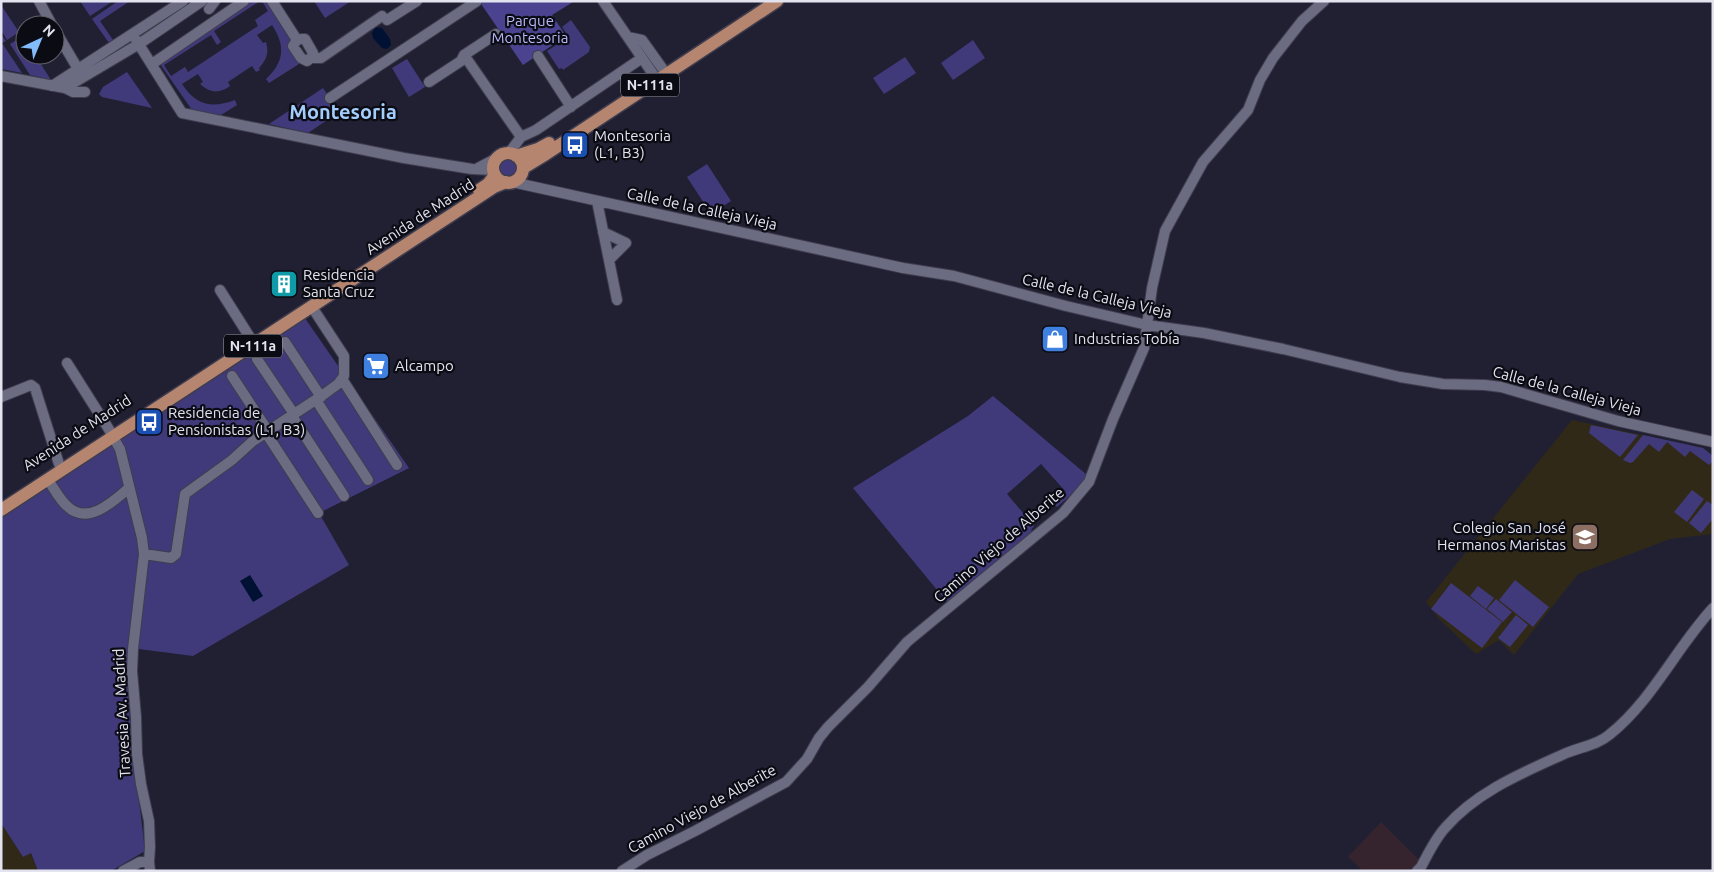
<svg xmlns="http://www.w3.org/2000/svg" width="1714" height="872" font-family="Ubuntu,sans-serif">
  <rect width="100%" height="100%" fill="#212033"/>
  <path fill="#35242e" d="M1381 822 1419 860 1409 871H1363L1348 857Z"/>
  <path fill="#302918" d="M1572 420 1703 448 1713 456V534L1670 539 1578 574 1514 655 1499 640 1476 654 1440 620 1426 602Z
    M1 823 23 857 30 853 38 871H1Z"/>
  <path fill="#403a7b" d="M80 1H113L90 16Z
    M118 1H130L100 21 113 40 109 43 92 19Z
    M247 1H260L214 31 221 42 217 45 211 35 164 65 171 76 185 67 188 72 258 26 255 20 268 11 262 1H267L291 39 300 61 299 64 269 83 266 79C284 62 286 46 272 25L257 35 263 43 266 42C269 53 267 59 259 68L260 70 256 72 252 66 228 82 230 86C219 94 210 93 200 84L203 82 198 74 182 84C196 105 211 109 235 100L237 105 221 115 192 110 160 64V61Z
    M314 1H351L325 18Z
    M1 5 19 32 7 40 1 30Z
    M571 20 590 47 589 52 563 70 562 68 559 69 547 51 569 37 562 27Z
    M1 34 6 41 2 43 22 73 1 69Z
    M23 36 25 40V55H35L51 80 30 75 10 44Z
    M973 40 985 58 953 80 941 63Z
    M905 57 916 73 884 94 873 78Z
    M407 59 425 87 409 97 392 68Z
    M127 72 152 108 102 97 99 94 103 87Z
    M323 88 339 112 308 133 269 124Z
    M499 167a9 9 0 1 1 18 0a9 9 0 1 1-18 0Z
    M707 164 731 201 711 214 687 177Z
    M302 314 409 468 319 513 349 565 193 656 139 649 128 697 133 750 145 851 111 871H38L31 853 23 857 1 823V518Z
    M993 396 1087 475 1081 486 1057 507 1053 503 1066 492 1041 464 1007 494 1034 526 1031 530 1033 533 963 593H957L947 602 853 488 968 416Z
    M1591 425 1638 435 1620 457 1589 433Z
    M1643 435 1703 448 1713 456V461L1709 465 1690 451 1685 457 1667 442 1659 452 1649 444 1633 462 1630 463 1623 460Z
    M1692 490 1704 499 1687 522 1674 512Z
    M1707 501 1713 505V519L1701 533 1689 523Z
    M1515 580 1549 607 1533 627 1499 600Z
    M1451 583 1502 622 1482 648 1431 609Z
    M1478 586 1494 598 1486 609 1470 596Z
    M1496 599 1512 612 1503 622 1487 609Z
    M1516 615 1528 625 1510 647 1498 638Z"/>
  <path fill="#4b4390" d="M479 1H573V2L552 15 566 36 523 65Z"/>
  <path fill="#013" d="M375 27 382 28 390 39 391 45 387 49 382 48 373 38 372 33Z
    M250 575 263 596 253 602 240 581Z"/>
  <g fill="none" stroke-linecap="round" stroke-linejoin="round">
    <g stroke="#3f3d4d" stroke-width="12">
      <path id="minor" d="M39 1 52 25
        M272 1 297 40
        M603 1 653 74
        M209 9 215 1
        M387 20 417 1
        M55 30 78 69
        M133 35 182 113 404 158 472 169 493 170
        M628 37 642 40 662 68
        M301 39H305L313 53 311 58 307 61 301 58 293 46 297 40Z
        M464 55 521 137 536 130 642 58
        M538 56 571 107
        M311 58H321L382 16
        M152 64 244 1
        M1 76 65 88 73 92H85
        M429 82 461 61 464 55 496 34
        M52 86 183 1
        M65 88 139 44 202 1
        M330 98 477 1
        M509 153 521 137
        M478 168 497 158
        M512 182 903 268 954 276 1066 306 1147 325 1204 333 1283 349 1400 377 1443 384 1485 385 1501 387 1618 421 1713 442
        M597 201 617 300
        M603 232 626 243 609 260
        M220 290 251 339
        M285 342 321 397
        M257 359 294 414
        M67 363 110 431
        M232 376 268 431
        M342 379 397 465
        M1 397 31 385 35 388 59 464
        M316 400 368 480
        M292 416 344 496
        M266 433 318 513
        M113 437 120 449 142 538 144 554 133 649 132 671 136 717 137 754 141 784 149 821 150 847 149 862 150 871
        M48 480C54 488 59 499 67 506 87 526 113 502 129 488
        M144 554 171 558 176 554 185 494 232 460 253 441 323 395 338 384 344 376V356L312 307
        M123 871 140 862H149
        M622 871 647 855 695 831 786 782 807 759 819 738 828 727 868 687 907 642 1063 513 1089 482 1113 419 1144 348 1152 288 1165 231 1203 162 1248 110 1260 80 1273 58 1302 21 1324 1
        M1417 871 1421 867C1428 854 1435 839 1445 828 1476 792 1522 773 1564 754 1579 747 1596 746 1609 735 1652 701 1676 648 1713 608"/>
    </g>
    <g stroke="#3f3d4d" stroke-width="15">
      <path id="major" d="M493 168a15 15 0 1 1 30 0a15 15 0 1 1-30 0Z
        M516 156 538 149 549 143
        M523 168 546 154 777 1
        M479 190 488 184 495 175
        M1 510 494 187 506 182"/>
    </g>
    <use href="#minor" stroke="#6b6b81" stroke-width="10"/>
    <use href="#major" stroke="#b58570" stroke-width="12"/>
  </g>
  <defs>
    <g id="bus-square" transform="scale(1.4375)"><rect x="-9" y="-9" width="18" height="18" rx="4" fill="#1a4fb4" stroke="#0b0b13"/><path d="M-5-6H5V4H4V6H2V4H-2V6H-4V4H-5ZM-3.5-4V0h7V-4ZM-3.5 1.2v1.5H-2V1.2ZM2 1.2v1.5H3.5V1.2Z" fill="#fff"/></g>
    <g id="building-square" transform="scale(1.4375)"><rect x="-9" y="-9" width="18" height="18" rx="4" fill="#0f9aa8" stroke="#0b0b13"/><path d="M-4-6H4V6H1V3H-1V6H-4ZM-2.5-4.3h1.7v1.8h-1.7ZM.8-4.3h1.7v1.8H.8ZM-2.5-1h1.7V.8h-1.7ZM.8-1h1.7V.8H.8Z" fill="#fff"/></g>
    <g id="shop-square" transform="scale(1.4375)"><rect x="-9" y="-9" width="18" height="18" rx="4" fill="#3f7fe0" stroke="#0b0b13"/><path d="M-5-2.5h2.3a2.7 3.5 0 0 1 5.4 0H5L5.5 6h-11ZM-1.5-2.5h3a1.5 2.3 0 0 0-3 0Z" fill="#fff"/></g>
    <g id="supermarket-square" transform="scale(1.4375)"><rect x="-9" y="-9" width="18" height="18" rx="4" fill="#3f7fe0" stroke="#0b0b13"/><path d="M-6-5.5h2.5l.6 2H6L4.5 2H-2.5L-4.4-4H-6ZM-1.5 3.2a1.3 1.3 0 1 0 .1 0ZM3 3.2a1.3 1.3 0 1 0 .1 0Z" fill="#fff"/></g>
    <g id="school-square" transform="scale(1.4375)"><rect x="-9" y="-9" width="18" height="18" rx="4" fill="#8d6e63" stroke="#0b0b13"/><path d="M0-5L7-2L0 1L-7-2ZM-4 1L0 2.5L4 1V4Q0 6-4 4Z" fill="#fff"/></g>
  </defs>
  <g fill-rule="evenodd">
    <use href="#bus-square" x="575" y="145"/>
    <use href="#building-square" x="284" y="284"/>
    <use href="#shop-square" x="1055" y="339"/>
    <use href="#supermarket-square" x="376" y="366"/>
    <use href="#bus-square" x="149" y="422"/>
    <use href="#school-square" x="1585" y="537"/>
  </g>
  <g text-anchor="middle" stroke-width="4.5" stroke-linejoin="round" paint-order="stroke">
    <g fill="#0b0b13" stroke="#a2a2ae" stroke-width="1">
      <rect x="621" y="73.5" width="58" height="23" rx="4"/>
      <rect x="224" y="334.5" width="58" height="23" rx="4"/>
    </g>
    <g font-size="14" font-weight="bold" fill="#e3e3f0">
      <text x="650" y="90">N-111a</text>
      <text x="253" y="351">N-111a</text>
    </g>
    <g font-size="15" fill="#bab9fa" stroke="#0b0b13">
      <text x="530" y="26">Parque<tspan x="530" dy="17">Montesoria</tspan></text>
    </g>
    <g font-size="15" fill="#e3e3f0" stroke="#0b0b13" text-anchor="start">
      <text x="594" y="141">Montesoria<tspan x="594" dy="17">(L1, B3)</tspan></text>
      <text x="303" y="280">Residencia<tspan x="303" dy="17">Santa Cruz</tspan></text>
      <text x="1074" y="344">Industrias Tobía</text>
      <text x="395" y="371">Alcampo</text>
      <text x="168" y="418">Residencia de<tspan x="168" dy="17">Pensionistas (L1, B3)</tspan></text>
      <text x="1566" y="533" text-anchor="end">Colegio San José<tspan x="1566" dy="17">Hermanos Maristas</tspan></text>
    </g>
    <g font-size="15" fill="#e3e3f0" stroke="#0b0b13">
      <text transform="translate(702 209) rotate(12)" y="5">Calle de la Calleja Vieja</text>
      <text transform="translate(420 217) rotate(-33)" y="5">Avenida de Madrid</text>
      <text transform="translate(1097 296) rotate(13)" y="5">Calle de la Calleja Vieja</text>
      <text transform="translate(1567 391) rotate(15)" y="5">Calle de la Calleja Vieja</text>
      <text transform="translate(77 433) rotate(-33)" y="5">Avenida de Madrid</text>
      <text transform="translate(999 545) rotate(-41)" y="5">Camino Viejo de Alberite</text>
      <text transform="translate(122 713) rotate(-93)" y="5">Travesia Av. Madrid</text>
      <text transform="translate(702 809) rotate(-29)" y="5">Camino Viejo de Alberite</text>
    </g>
    <g font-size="20" font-weight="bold" fill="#a3cdfc" stroke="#0b0b13">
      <text x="343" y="119">Montesoria</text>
    </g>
  </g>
  <rect width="1714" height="872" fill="none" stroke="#e3e3f0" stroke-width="5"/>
  <g transform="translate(40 40) rotate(44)"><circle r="24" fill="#0b0b13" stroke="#61616b"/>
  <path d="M0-4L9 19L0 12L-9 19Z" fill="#83bcfb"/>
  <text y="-8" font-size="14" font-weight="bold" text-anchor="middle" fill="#e3e3f0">N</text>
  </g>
</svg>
